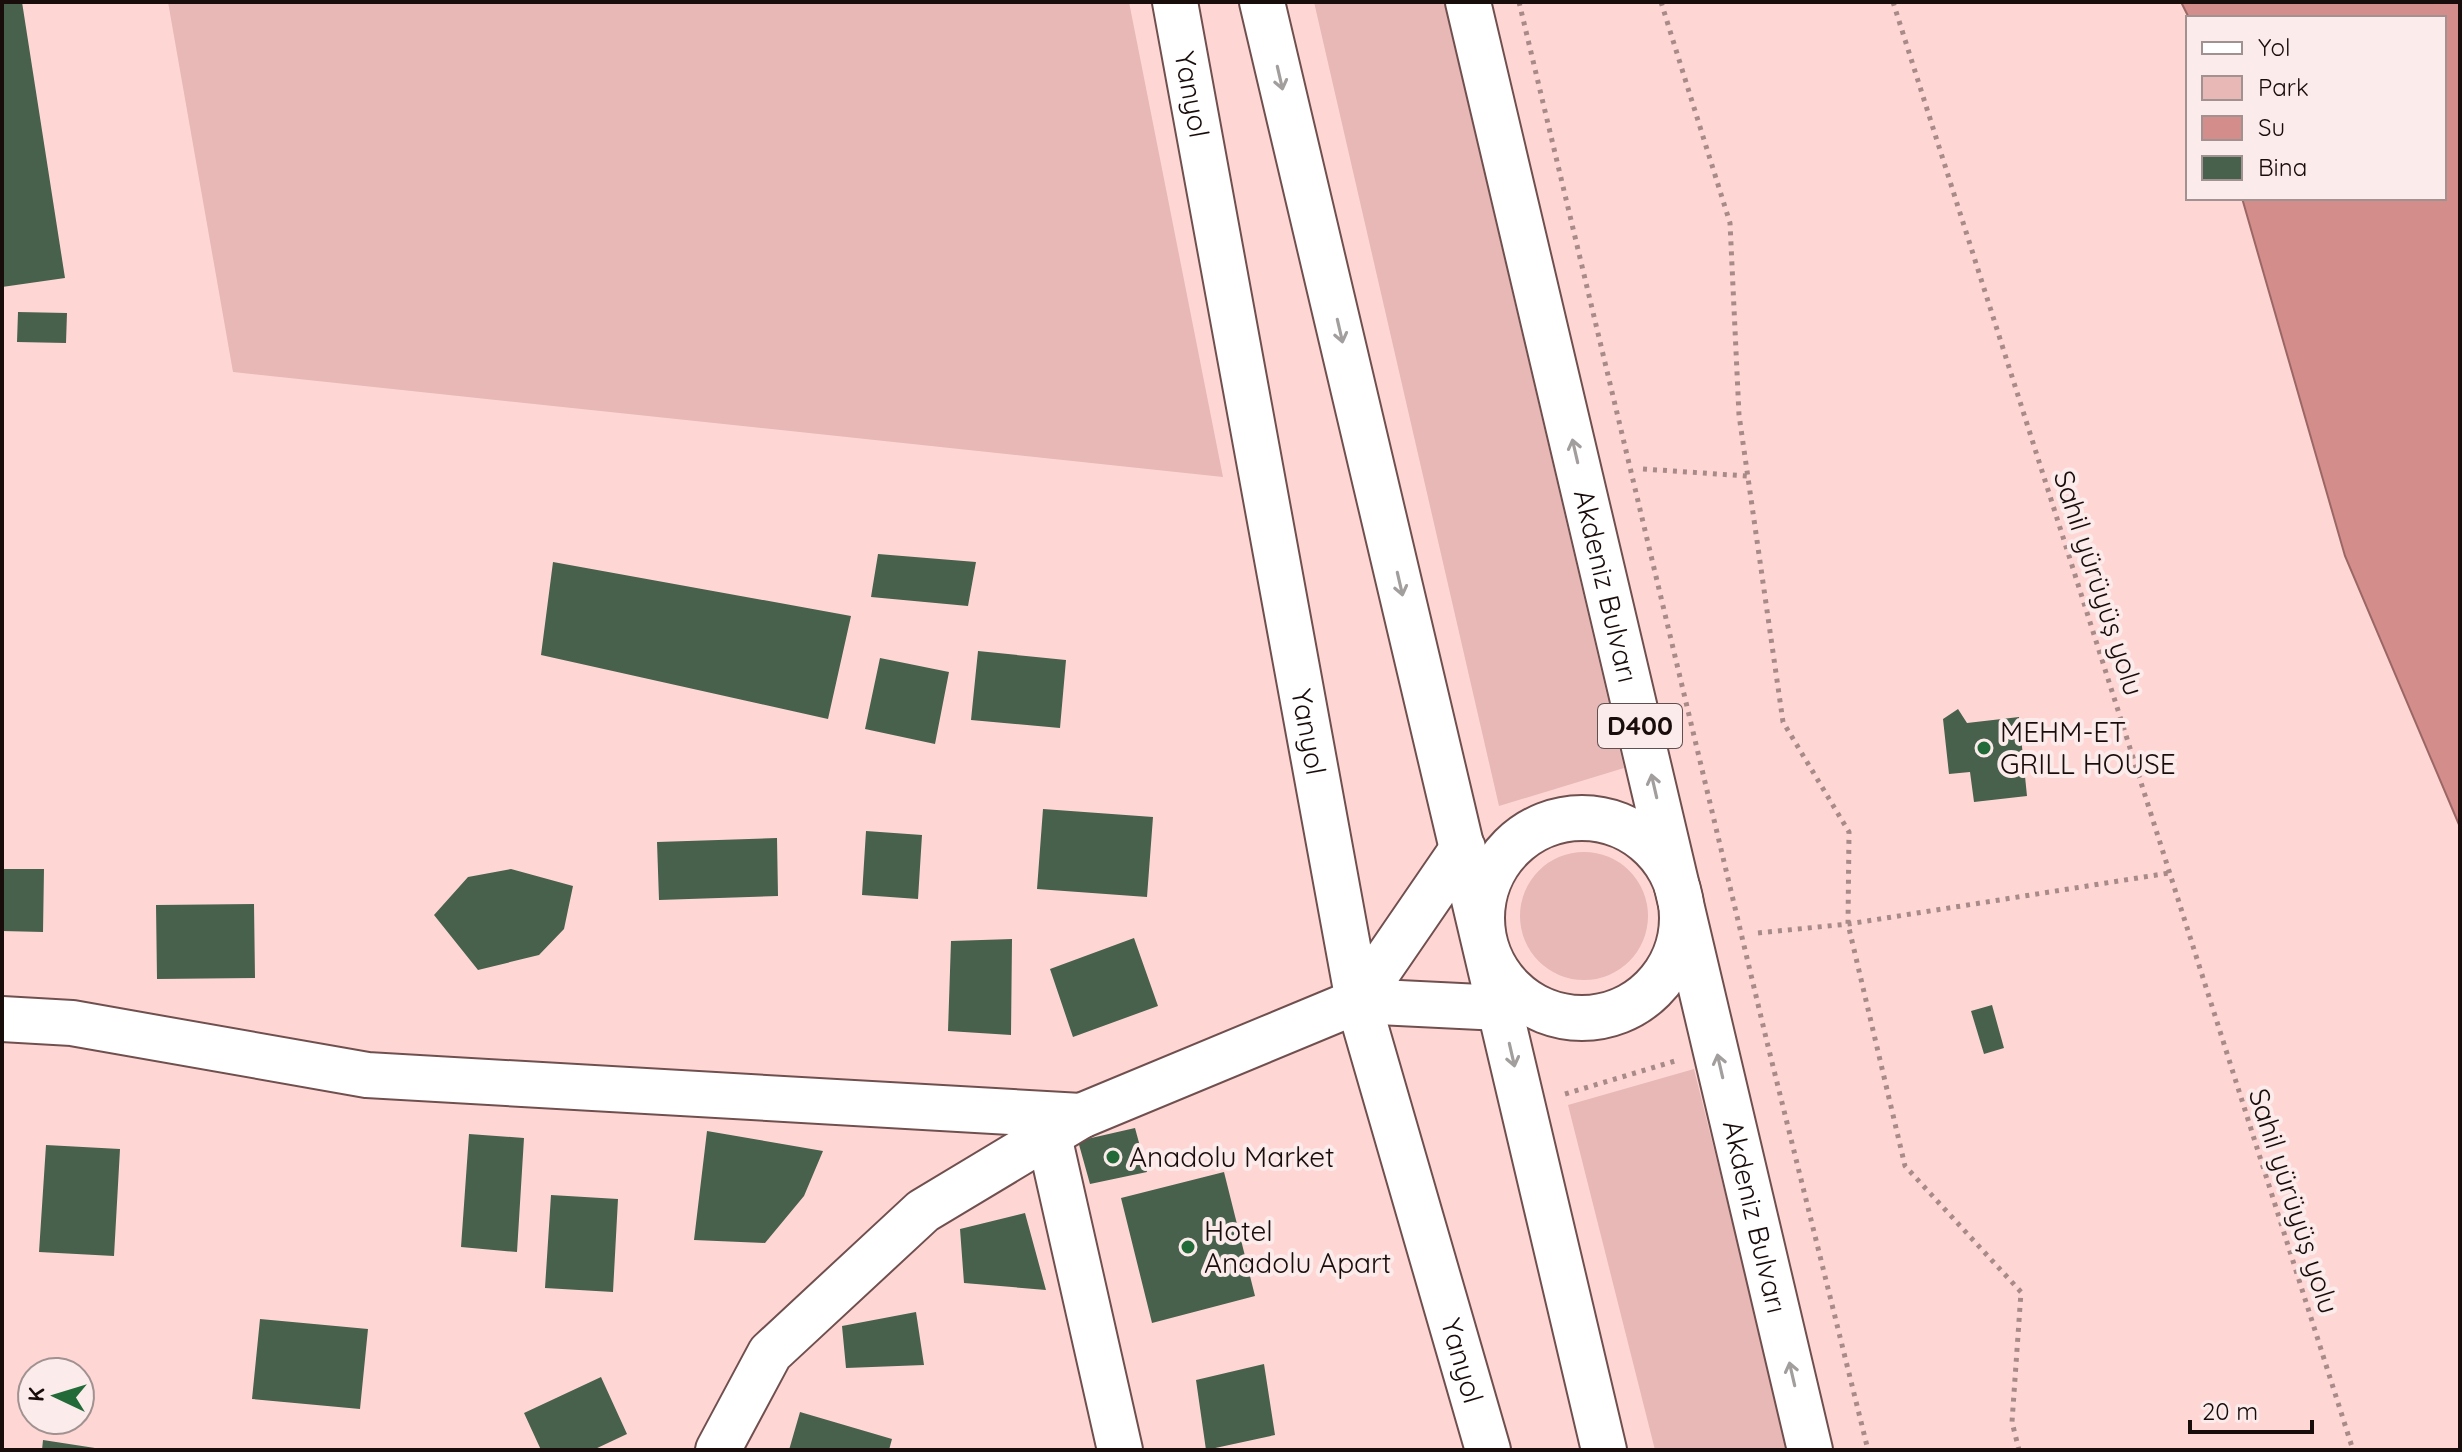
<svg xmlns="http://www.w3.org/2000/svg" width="2462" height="1452" font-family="Quicksand,sans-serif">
  <rect width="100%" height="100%" fill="#fed7d5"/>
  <path fill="#e7b8b6" d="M168 2H1129L1223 477 233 372Z
    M1314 2H1444L1624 768 1499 806Z
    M1520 916a64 64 0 1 1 128 0a64 64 0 1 1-128 0Z
    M1694 1069 1789 1450H1655L1568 1105Z"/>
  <path fill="#d38d8b" stroke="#9b6765" stroke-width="2" d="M2181 2H2460V827L2345 556 2242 198H2444V18H2189Z"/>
  <path fill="#48614d" d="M2 2H22L65 278 2 287Z
    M18 312 67 313 66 343 17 342Z
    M878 554 976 562 968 606 871 597Z
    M553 562 851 616 828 719 541 655Z
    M978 651 1066 660 1060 728 971 720Z
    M880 658 949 672 935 744 865 729Z
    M1958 709 1967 723 2019 717 2027 796 1974 802 1970 772 1949 774 1943 719Z
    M1043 809 1153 817 1147 897 1037 889Z
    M866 831 922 835 918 899 862 895Z
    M777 838 778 896 659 900 657 842Z
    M2 869H44L43 932 2 931Z
    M511 869 573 886 564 929 539 955 478 970 434 915 468 877Z
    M254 904 255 978 157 979 156 905Z
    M1134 938 1158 1006 1073 1037 1050 969Z
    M1012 939 1011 1035 948 1031 951 941Z
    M1992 1005 2004 1048 1984 1054 1971 1011Z
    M1135 1128 1147 1172 1090 1184 1078 1141Z
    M707 1131 823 1151 804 1196 765 1243 694 1240Z
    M469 1134 524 1138 517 1252 461 1247Z
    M46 1145 120 1149 114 1256 39 1252Z
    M1224 1172 1255 1296 1152 1323 1121 1198Z
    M551 1195 618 1199 613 1292 545 1288Z
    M1025 1213 1046 1290 964 1283 960 1229Z
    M916 1312 924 1365 846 1368 842 1326Z
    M260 1319 368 1329 360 1409 252 1399Z
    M1264 1364 1275 1435 1206 1450 1196 1380Z
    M601 1377 627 1434 593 1450H541L524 1413Z
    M800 1412 892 1439 889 1450H789Z
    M43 1440 95 1448V1450H42Z"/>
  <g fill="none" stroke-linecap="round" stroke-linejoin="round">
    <g stroke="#70504f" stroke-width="48">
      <g id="street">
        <path id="s1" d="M1175 2 1358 1001 1488 1450"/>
        <path d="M1358 1001 1463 848"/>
        <path d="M2 1019 72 1023 367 1075 1081 1116"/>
        <path d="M1049 1136 1120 1450"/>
        <path d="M718 1450 770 1353 923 1211 1081 1116 1358 1001 1501 1008"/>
      </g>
    </g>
    <g stroke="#70504f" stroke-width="48">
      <g id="highway">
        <path d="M1262 2 1604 1450"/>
        <path id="s2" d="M1468 2 1810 1450"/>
        <circle cx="1582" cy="918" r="100"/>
      </g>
    </g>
    <path stroke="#a88b89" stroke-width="5" stroke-dasharray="4 6" stroke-linecap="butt" d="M1519 2 1767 1042 1868 1450
      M1661 2 1730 223 1739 415 1783 722 1849 832 1848 924 1905 1166 2021 1292 2012 1422 2019 1450
      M1893 2 2353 1450
      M1643 469 1747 476
      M1758 933 1848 924 2169 873
      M1565 1094 1675 1061"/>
    <use href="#street" stroke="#fff" stroke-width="44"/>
    <use href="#highway" stroke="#fff" stroke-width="44"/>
  </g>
  <defs><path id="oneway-shaft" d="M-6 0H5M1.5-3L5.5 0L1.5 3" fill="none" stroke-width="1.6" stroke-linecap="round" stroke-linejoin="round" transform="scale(2)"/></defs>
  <g stroke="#a39e9e">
    <use href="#oneway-shaft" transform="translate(1280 78) rotate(77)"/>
    <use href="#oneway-shaft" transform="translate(1340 331) rotate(77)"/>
    <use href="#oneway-shaft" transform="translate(1575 451) rotate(-103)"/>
    <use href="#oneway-shaft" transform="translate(1400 584) rotate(77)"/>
    <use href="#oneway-shaft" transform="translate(1654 786) rotate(-103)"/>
    <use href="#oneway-shaft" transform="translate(1512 1055) rotate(77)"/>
    <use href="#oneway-shaft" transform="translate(1720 1066) rotate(-103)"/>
    <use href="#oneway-shaft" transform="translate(1792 1374) rotate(-103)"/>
  </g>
  <g fill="#226b38" stroke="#fbebea" stroke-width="3">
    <circle cx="1984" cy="748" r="8"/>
    <circle cx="1113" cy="1157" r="8"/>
    <circle cx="1188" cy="1247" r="8"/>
  </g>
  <g text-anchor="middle" stroke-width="8" stroke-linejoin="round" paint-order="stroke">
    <rect fill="#fbebea" stroke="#5d504f" stroke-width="2" x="1598" y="704" width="84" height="44" rx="6"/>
    <g font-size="26" font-weight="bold" fill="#190d0c">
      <text x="1640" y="735">D400</text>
    </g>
    <g font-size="28" fill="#190d0c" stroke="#fbebea">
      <text dy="10" stroke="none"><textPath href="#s1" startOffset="94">Yanyol</textPath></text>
      <text transform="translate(2099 583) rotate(72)" y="10">Sahil yürüyüş yolu</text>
      <text dy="10" stroke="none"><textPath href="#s2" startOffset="600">Akdeniz Bulvarı</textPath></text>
      <text dy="10" stroke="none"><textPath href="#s1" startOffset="742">Yanyol</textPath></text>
      <text transform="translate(2294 1201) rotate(72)" y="10">Sahil yürüyüş yolu</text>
      <text dy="10" stroke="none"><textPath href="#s2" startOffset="1248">Akdeniz Bulvarı</textPath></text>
      <text dy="10" stroke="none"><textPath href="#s1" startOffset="1390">Yanyol</textPath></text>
    </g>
    <g font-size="28" fill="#190d0c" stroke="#fbebea" text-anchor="start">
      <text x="2000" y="742">MEHM-ET<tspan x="2000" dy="32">GRILL HOUSE</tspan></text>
      <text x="1129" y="1167">Anadolu Market</text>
      <text x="1204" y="1241">Hotel<tspan x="1204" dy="32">Anadolu Apart</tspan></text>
    </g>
  </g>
  <rect width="2462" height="1452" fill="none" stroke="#190d0c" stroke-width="8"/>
  <rect x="2186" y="16" width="260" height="184" fill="#fbebea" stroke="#a19291" stroke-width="2"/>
  <rect x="2202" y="42" width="40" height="12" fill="#ffffff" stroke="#a19291" stroke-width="2"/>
  <text x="2258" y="56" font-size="24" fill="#190d0c">Yol</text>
  <rect x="2202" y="76" width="40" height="24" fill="#e7b8b6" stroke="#a19291" stroke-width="2"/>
  <text x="2258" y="96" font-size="24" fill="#190d0c">Park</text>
  <rect x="2202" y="116" width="40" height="24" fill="#d38d8b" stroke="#a19291" stroke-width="2"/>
  <text x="2258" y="136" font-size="24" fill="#190d0c">Su</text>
  <rect x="2202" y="156" width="40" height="24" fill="#48614d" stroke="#a19291" stroke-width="2"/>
  <text x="2258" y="176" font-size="24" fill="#190d0c">Bina</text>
  <g transform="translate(56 1396) rotate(274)"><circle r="38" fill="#fbebea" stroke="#a19291" stroke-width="2"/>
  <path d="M0-6L14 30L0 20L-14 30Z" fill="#226b38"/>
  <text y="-12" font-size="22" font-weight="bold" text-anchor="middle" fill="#190d0c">K</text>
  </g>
  <path d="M2190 1420v12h122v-12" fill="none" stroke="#190d0c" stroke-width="4"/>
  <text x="2202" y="1420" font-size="24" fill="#190d0c" stroke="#fbebea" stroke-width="6" paint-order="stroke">20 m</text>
</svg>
